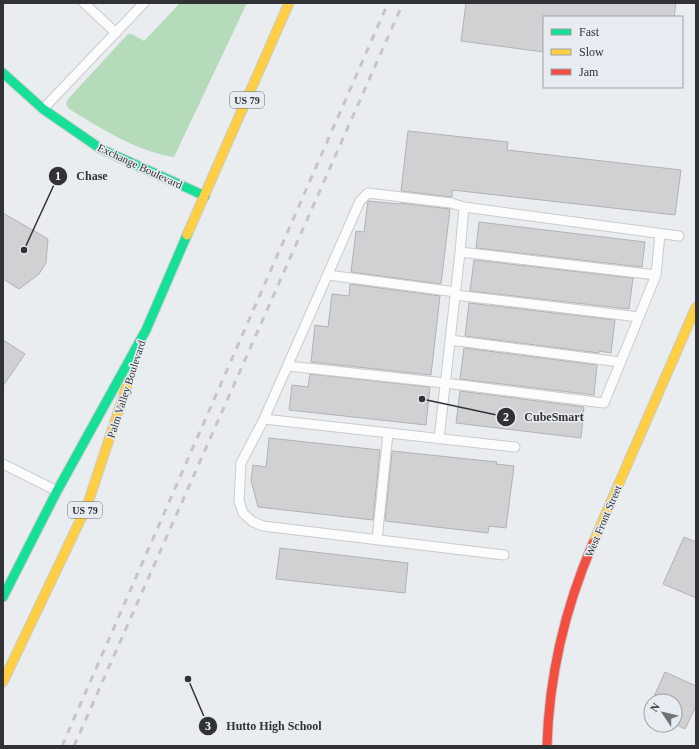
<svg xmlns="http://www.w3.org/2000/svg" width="699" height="749" font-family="Georgia,serif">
  <rect width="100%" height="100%" fill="#eaedf0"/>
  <path fill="#b6dbba" d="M180 3H247L174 157C138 152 100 128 69 109L66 104 68 99 128 34H132L144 41Z"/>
  <path fill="#d1d1d3" stroke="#b2b2b4" d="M466 3H676L674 17H544V52L461 41Z
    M408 131 508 142 507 150 681 170 675 215 452 190V197L401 191Z
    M368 201 399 204 400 203 450 209 441 284 351 272 356 231 364 232Z
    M3 213 48 239 46 263 39 274 19 289 3 279Z
    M479 222 645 242 642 267 476 248Z
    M474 260 633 278 629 309 470 291Z
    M350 284 440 296 431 375 311 362 315 325 328 327 332 294 349 296Z
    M469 303 615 320 611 353 599 351V353L465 336Z
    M3 340 25 354 3 386Z
    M464 348 597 365 594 395 460 379Z
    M310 374 430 387 426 425 289 410 292 385 308 387Z
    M460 391 584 407 581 438 456 423Z
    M269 438 380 450 373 520 258 507 251 480 253 465 266 467Z
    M392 451 497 462 496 464 514 466 506 528 489 526 488 533 385 521Z
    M684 537 696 542V598L663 584Z
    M280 548 408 563 405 593 276 579Z
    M665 672 696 686V706L685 729 675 724V701H652Z"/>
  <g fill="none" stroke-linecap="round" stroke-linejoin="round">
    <g stroke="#c9cbcd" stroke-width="11">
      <path id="lane" d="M84 3 116 33
        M43 109 144 3
        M460 252 656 275
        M328 275 456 292
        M455 295 639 317
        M450 340 620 362
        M288 366 445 383 604 403 656 275 660 234
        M264 419 515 447
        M439 439 460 252 464 207
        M3 464 57 491
        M377 540 388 433
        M504 555 263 526 253 522 243 513 239 501 241 463 264 419 360 201 368 193 451 203 464 207 679 236"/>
    </g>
    <g stroke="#c9cbcd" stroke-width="11">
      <path id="fast" d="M3 73 43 109 101 149 205 196
        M3 597 57 491 146 330 187 235"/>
    </g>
    <g stroke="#c9cbcd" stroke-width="11">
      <path id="slow" d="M187 235 289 3
        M593 543 696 307
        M3 682 87 506 128 382"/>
    </g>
    <g stroke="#c9cbcd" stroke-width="11">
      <path id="jam" d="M547 746C549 676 565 608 593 543"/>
    </g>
    <use href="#lane" stroke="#fcfcfd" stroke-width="9"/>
    <use href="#fast" stroke="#16e098" stroke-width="9"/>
    <use href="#slow" stroke="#ffcf43" stroke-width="9"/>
    <use href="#jam" stroke="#f24e42" stroke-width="9"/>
    <path stroke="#c5c6c6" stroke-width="3" stroke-dasharray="7 7" stroke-linecap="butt" d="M62 746 388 3
      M74 746 403 3"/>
  </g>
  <g text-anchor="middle" stroke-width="3" stroke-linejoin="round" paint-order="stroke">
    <g fill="#e7ecf3" stroke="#686a6e" stroke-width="1">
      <rect x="230" y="92" width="34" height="16" rx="3"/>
      <rect x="68" y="502" width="34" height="16" rx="3"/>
    </g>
    <g font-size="10" font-weight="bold" fill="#313235">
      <text x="247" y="104">US 79</text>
      <text x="85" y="514">US 79</text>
    </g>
    <g font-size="11" fill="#313235" stroke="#e7ecf3">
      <text transform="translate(140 166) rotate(25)" y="4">Exchange Boulevard</text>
      <text transform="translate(126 389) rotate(-72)" y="4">Palm Valley Boulevard</text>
      <text transform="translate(603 521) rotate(-67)" y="4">West Front Street</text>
    </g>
  </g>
  <path fill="none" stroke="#313235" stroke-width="1.5" d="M24 250L58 176M422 399L506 417M188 679L208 726"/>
  <g fill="#313235" stroke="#e7ecf3" stroke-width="1.5">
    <circle cx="24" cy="250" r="4"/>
    <circle cx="422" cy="399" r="4"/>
    <circle cx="188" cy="679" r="4"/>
    <circle cx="58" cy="176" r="10"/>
    <circle cx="506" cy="417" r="10"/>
    <circle cx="208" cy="726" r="10"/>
  </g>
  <g font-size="12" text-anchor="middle" font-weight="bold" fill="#fff">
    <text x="58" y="180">1</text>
    <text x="506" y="421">2</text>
    <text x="208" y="730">3</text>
  </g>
  <g font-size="12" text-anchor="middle" font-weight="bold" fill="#313235" stroke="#e7ecf3" stroke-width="3" stroke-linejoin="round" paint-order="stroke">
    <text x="92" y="180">Chase</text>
    <text x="554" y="421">CubeSmart</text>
    <text x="274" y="730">Hutto High School</text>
  </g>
  <rect width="699" height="749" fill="none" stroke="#313235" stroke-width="8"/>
  <rect x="543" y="16" width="140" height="72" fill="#e7ecf3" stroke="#9ea2a7"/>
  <rect x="551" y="29" width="20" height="6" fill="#16e098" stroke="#9ea2a7"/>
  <text x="579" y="36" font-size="12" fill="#313235">Fast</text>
  <rect x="551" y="49" width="20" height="6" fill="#ffcf43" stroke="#9ea2a7"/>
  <text x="579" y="56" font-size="12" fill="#313235">Slow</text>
  <rect x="551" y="69" width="20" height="6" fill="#f24e42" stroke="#9ea2a7"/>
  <text x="579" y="76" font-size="12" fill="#313235">Jam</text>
  <g transform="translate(663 713) rotate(305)"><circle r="19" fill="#e7ecf3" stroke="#9ea2a7"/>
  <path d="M0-3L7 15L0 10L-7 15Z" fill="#727376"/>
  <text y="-6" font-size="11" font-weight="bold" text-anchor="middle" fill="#313235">N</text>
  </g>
</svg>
